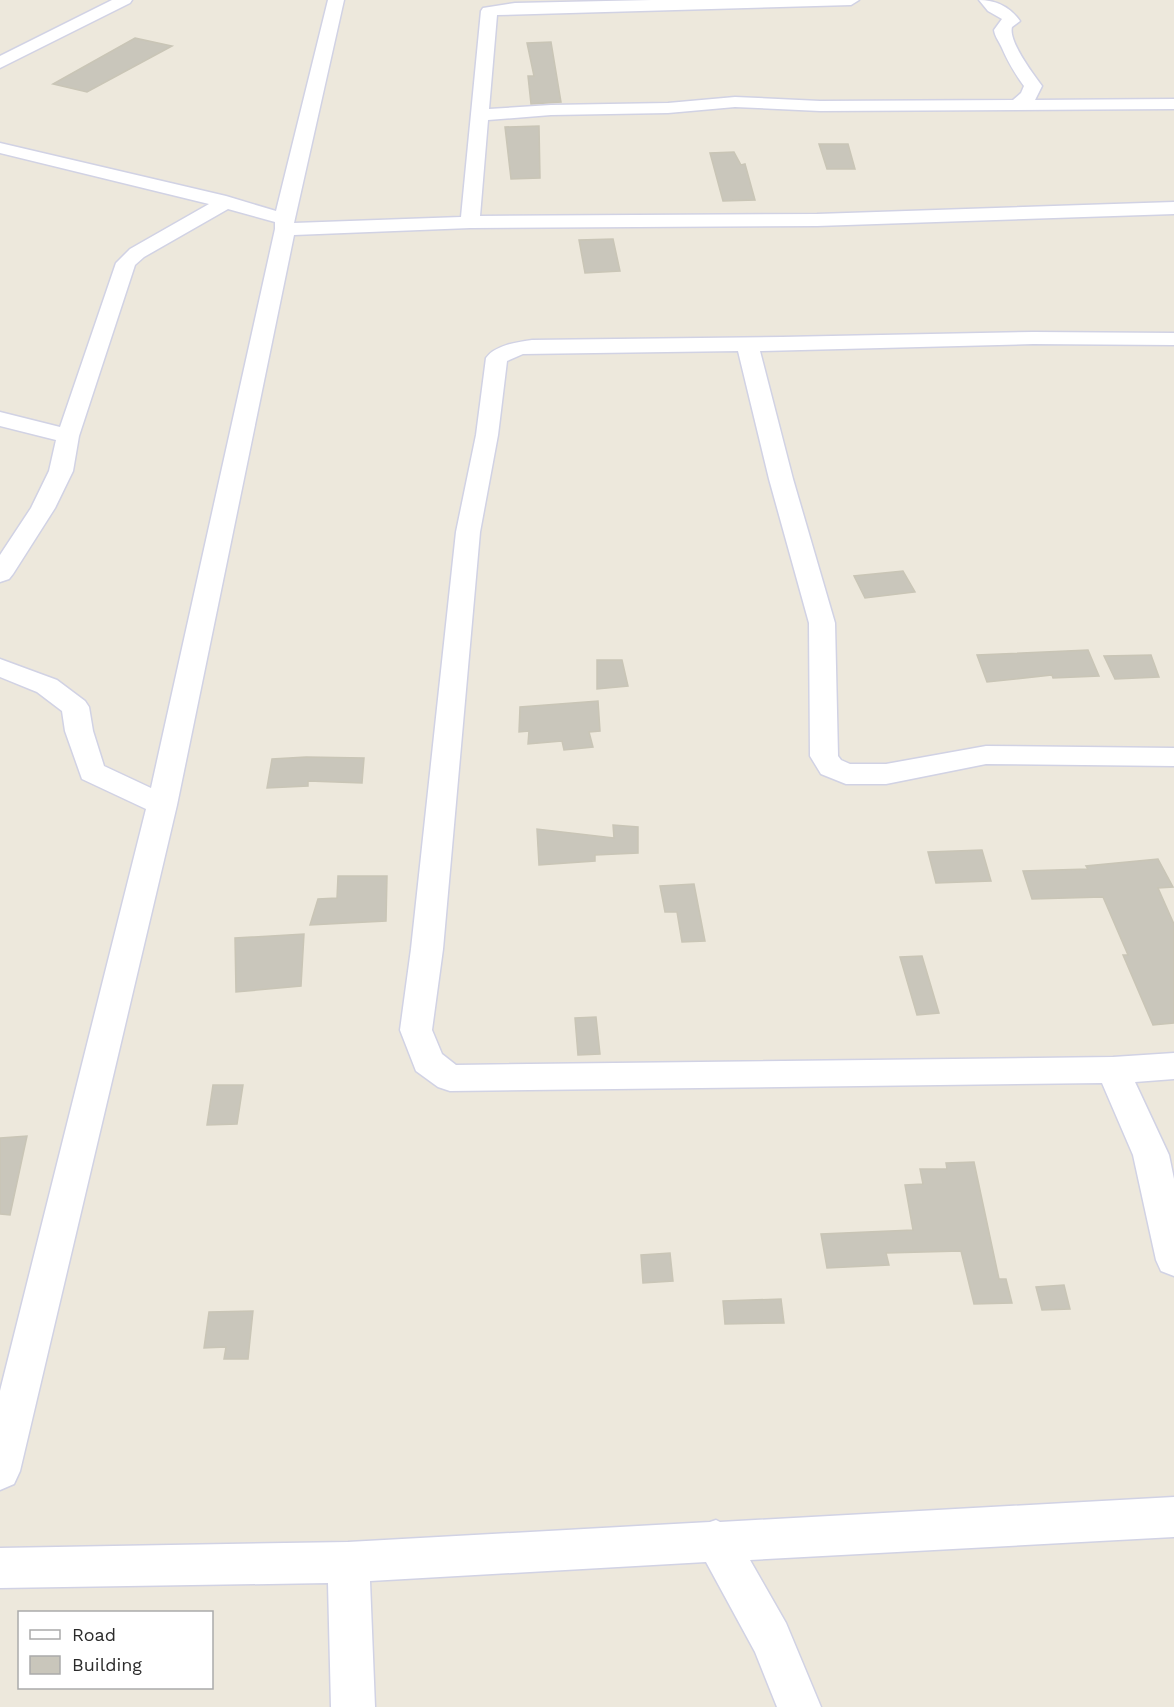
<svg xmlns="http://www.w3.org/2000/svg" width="1174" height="1707" font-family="'Work Sans',sans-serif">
  <rect width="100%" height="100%" fill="#ede8dc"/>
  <path fill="#c9c6bb" stroke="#c9c5b6" stroke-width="1.5" d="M135 38 172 46 87 92 53 84Z
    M551 42 561 102 531 104 528 76H534L527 43Z
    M539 126 540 178 511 179 505 127Z
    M819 144H848L855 169H827Z
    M734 152 741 165 745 164 755 200 723 201 710 153Z
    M613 239 620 271 585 273 579 240Z
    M903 571 915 592 865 598 854 576Z
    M1088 650 1099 676 1053 678 1052 675 987 682 977 655Z
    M1151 655 1159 677 1115 679 1104 656Z
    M597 660H622L628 686 597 689Z
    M598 701 600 731 589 732 593 747 564 750 562 741 528 744 529 731 519 732 520 707Z
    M306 757 364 758 362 783 308 781V786L267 788 272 759Z
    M613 825 638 827V853L595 855V861L539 865 537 829 614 838Z
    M982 850 991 881 936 883 928 852Z
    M1158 859 1173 887 1158 888 1174 924V1023L1153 1025 1123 955H1128L1103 897 1032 899 1023 871 1088 869 1086 866Z
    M338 876H387L386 921 310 925 318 899 337 898Z
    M694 884 705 941 682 942 677 912H665L660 886Z
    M304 934 301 986 236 992 235 938Z
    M922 956 939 1013 917 1015 900 957Z
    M596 1017 600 1054 578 1055 575 1018Z
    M213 1085H243L237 1124 207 1125Z
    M27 1136 10 1215 0 1214V1138Z
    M974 1162 999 1279H1006L1012 1303 974 1304 961 1251 886 1253 889 1265 827 1268 821 1234 913 1230 905 1185 923 1184 920 1169H947L946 1163Z
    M670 1253 673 1281 643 1283 641 1255Z
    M1064 1285 1070 1309 1042 1310 1036 1287Z
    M781 1299 784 1323 725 1324 723 1301Z
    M253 1311 248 1359H224L226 1347 204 1348 209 1312Z"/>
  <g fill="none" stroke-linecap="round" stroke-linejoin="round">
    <g stroke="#d1d2e4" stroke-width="3">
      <path id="minor" d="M112 0H132L130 3 0 68V56Z
        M328 0H344L294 223 461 217 481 11 483 8 515 3 652 0H859L851 5 497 15 489 109 551 105 668 103 735 97 820 101 1013 100 1021 93 1024 86C1014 72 1009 64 1002 48 999 41 995 37 994 30L1002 19 988 11 979 0C996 0 1010 7 1020 21L1012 27C1008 41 1033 74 1042 86L1035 100 1174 99V109L820 111 735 107 668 113 551 115 488 120 480 216 817 214 1174 202V214L817 226 470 228 294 235 177 805 20 1471 14 1484 0 1490V1391L146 809 82 779 65 731 62 711 37 692 0 677V659L57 680 85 701 89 707 93 731 104 766 151 788 275 229V222L228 209 144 257 135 265 79 436 73 471 55 508 13 574 9 579 0 582V555L31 508 49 471 56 440 0 426V412L60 427 116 263 130 249 209 204 0 153V143L226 196 276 211Z
        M1033 332 1174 333V345L1033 344 760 351 793 479 835 623 838 756 841 760 850 764H886L986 746 1174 748V766L986 764 886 784H846L821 774 810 756 809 623 769 479 738 351 523 354 507 361 498 435 480 532 443 949 432 1030 442 1054 456 1065 1113 1057 1174 1053V1079L1135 1082 1169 1155 1174 1179V1276L1161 1271 1156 1260 1133 1155 1102 1083 450 1091 438 1087 416 1071 400 1030 411 949 456 532 476 435 486 358C495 345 518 342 532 340L782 337Z
        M1174 1497V1537L750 1560 786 1623 821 1707H777L755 1652 706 1562 370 1581 375 1707H331L328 1583 0 1588V1548L348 1542 710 1522 716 1520 720 1522Z"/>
    </g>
    <use href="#minor" fill="#fff" fill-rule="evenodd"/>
  </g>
  <rect x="18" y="1611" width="195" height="78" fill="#ffffff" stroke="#aaaaaa" stroke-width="1.5"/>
  <rect x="30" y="1630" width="30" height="9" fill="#ffffff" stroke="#aaaaaa" stroke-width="1.5"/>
  <text x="72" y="1641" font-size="18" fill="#2b2b2b">Road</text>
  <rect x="30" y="1656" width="30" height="18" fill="#c9c6bb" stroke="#aaaaaa" stroke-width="1.5"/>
  <text x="72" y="1671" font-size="18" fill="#2b2b2b">Building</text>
</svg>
